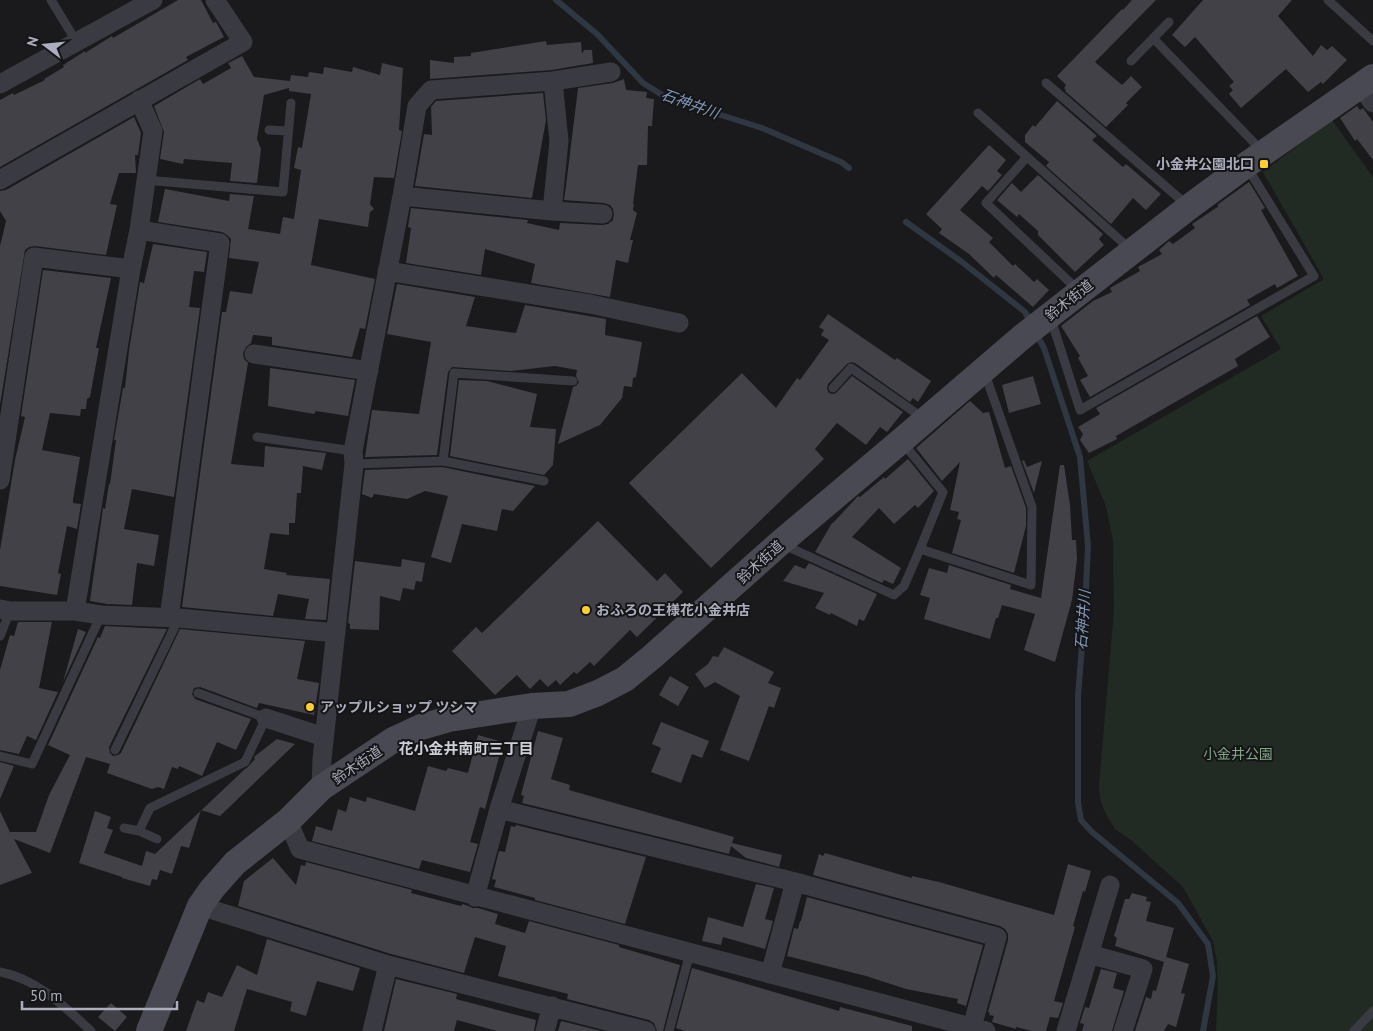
<svg xmlns="http://www.w3.org/2000/svg" width="1373" height="1031" font-family="'PT Sans','Noto Sans JP',sans-serif">
  <rect width="100%" height="100%" fill="#1a1a1c"/>
  <path fill="#212b23" d="M1332 120 1373 177V1031H1216L1218 985 1217 962 1213 941 1183 887 1131 840 1115 829 1105 812 1100 799 1099 785 1114 610 1113 541 1106 506 1087 461 1281 349 1261 316 1324 279 1263 172Z"/>
  <g fill="none" stroke-linecap="round" stroke-linejoin="round">
    <path stroke="#2e3742" stroke-width="6" d="M556 0 597 34 643 83 667 98 762 128 841 162 849 168
      M906 222 962 262 1025 312 1031 323
      M1035 332 1044 348 1080 457 1088 546 1085 609 1078 696V803L1081 820 1092 832 1178 903 1208 944 1213 976 1203 1031"/>
  </g>
  <path fill="#414147" d="M178 0H201L213 23 216 22 224 37 186 57 188 60 0 167V100L13 93 14 95 45 80 44 79 64 67 63 65 85 51V53L112 36 113 38Z
    M1132 0H1156L1095 62 1122 85 1131 76 1142 87 1126 103 1128 105 1106 127 1065 91 1066 90 1064 88 1066 85 1057 76 1122 9 1123 10Z
    M1203 0H1292L1278 16 1313 56 1321 45 1327 50 1332 46 1347 60 1323 84 1321 82 1308 92 1286 69 1241 108 1229 94 1233 90 1229 86 1234 82 1195 37 1185 47 1172 35Z
    M546 41 547 45 581 42 582 54 584 50H592L593 63 552 70 430 79V60L454 63V57L471 56V53Z
    M242 56 254 77 290 81 291 75 308 77 309 72 323 74 324 67 352 72 353 67 380 75 382 63 403 68 399 130 402 131 394 178 374 177 370 204 374 209 370 212 368 227 319 219 311 265 375 279 365 329 360 328 352 357 272 345V337L253 335 251 343 246 347 243 353 244 359 248 363 231 464 264 467 265 446 326 453 322 470 303 466 301 493H297L295 523H289V535L270 533 264 569 287 573 286 575 330 579 326 620 305 619 309 599 278 594 273 616 182 607 222 312H226L230 291 252 294 259 262 229 258 231 239 227 235 222 232 158 222 165 189 229 201 230 194 254 196 248 229 280 234 283 217 294 219 301 170 294 168 298 147 302 148 311 94 289 91V88L264 95 257 139 261 149 257 183 230 181 232 163 184 159 183 164 160 159 164 132 154 106 200 79 203 84 231 68 228 63Z
    M624 79 626 90 647 92 646 98 654 99 652 126H648L647 165H638L633 204H634L633 210 637 213 630 240H633L628 263 616 260 610 297 531 283 535 264 485 249 481 275 406 263 411 228 408 227 411 208 528 220 527 223 559 230 560 223 602 225 608 224 613 220 614 214 613 209 610 205 604 203 564 200 566 186 578 88 613 83Z
    M543 93 546 120 532 198 415 186 424 134 432 135 431 107 436 101Z
    M1057 101 1097 136 1092 140 1123 167 1126 164 1161 194 1146 210 1133 198 1111 224 1046 166 1049 162 1025 142V135L1033 125 1035 127Z
    M1357 106 1360 110 1363 108 1373 122V160L1357 139 1355 141 1340 118Z
    M134 117 141 133 138 155H135L136 173H119L110 204 117 205 106 255 35 246 29 247 25 250 0 405V246L6 221 0 211V191L6 190Z
    M989 145 1006 160 997 171 1002 175 988 191 982 186 960 210 993 238 989 242 1013 266 1015 264 1034 282 1037 279 1049 290 1033 307 996 275 994 278 969 254 939 233 942 229 926 214Z
    M1038 175 1103 234 1099 239 1104 245 1075 272 1038 235V231L1019 214 1017 217 997 200 1012 183 1021 192Z
    M1249 182 1265 208 1261 210 1298 276 1277 288 1275 284 1247 300 1250 305 1090 397 1080 380 1088 376 1078 358 1080 356 1061 326 1093 301 1112 292 1110 288 1140 271 1138 267 1162 254 1159 250 1169 241 1173 244 1195 228 1192 224 1219 206 1217 205Z
    M153 244 207 252 204 272 194 271 189 307 200 308 174 497 132 489 124 529 159 535 154 566 137 563 132 605 107 604 90 601 103 508 105 509 109 484H110L116 440H114L123 388H125L129 351 140 282 144 283Z
    M43 270 111 278 96 348H99L96 364 90 397 87 399 86 409H81L80 416 50 413 42 450 80 457 73 500V503L81 504 77 529 67 526 58 573 61 574 57 595 0 586V550L15 460 25 417 21 416Z
    M397 284 475 297 466 326 516 333 525 305 606 319 605 335 642 342 636 377 633 378 632 387 624 386 622 398 600 425 558 444 573 387 576 386 579 382 576 376 577 370 555 366 511 371 452 367 448 372 437 455 365 457 372 410 419 414 431 342 387 334Z
    M828 314 895 360 897 358 931 381 918 402 913 398 910 402 855 363 851 362 847 364 828 384 827 389 829 393 834 394 837 392 852 376 903 412 887 432 880 427 866 445 837 423 815 449 824 459 711 568 629 483 742 373 776 408 797 378 800 380 829 340 821 335 824 330 819 327Z
    M1257 316 1270 337 1235 359 1238 366 1116 436 1117 439 1089 453 1080 440 1083 434 1078 427 1100 414 1096 408Z
    M270 368 355 380 348 416 316 411 314 414 268 406Z
    M1033 376 1041 404 1009 413 1002 385Z
    M459 380 487 381 537 394 530 427 556 429 553 465 544 475 450 456Z
    M970 401 983 413 989 412 1005 468 1011 466 1026 508V526L1014 573 952 553 961 520 957 519 959 512 950 510 960 462 942 481 916 448Z
    M908 459 934 491 918 508 915 505 894 524 879 508 852 537 901 568 893 584 884 580 882 583 815 552 832 523H833L858 496 860 497 884 477 885 479Z
    M1024 460 1027 467 1042 461 1034 493 1022 461Z
    M1060 465H1064L1070 505 1072 540H1076L1077 559 1072 600 1055 662 1024 650 1035 614 1002 605 998 618H996L990 639 924 619 930 598 920 595 929 568 947 573 949 565 1011 585 1010 589 1041 598Z
    M442 467 535 486 513 511 502 509 497 531 462 524 451 563 431 557 448 496 425 491 407 499 374 494 372 498 362 494 365 470Z
    M598 521 657 581 665 573 683 592 637 637 630 630 594 666 590 662 577 674 574 672 560 685 556 680 548 687 540 679 530 689 517 675 495 695 452 651 476 627 482 633Z
    M402 559 425 563 422 582 416 581 414 590 403 588 400 601 380 596 379 630 350 629V624L348 623 355 561 401 567Z
    M809 563 877 594 864 621 859 619 857 626 831 613 830 615 815 608 824 593 783 581 795 565 805 569Z
    M18 622H52L39 688 58 692 36 740 27 736 19 754 0 750V670L10 635 14 636Z
    M105 626 167 629 109 747 110 753 113 756 118 755 121 753 180 629 305 641 297 679 319 683 314 715 259 703 257 708 200 687 194 688 192 694 195 699 251 719 236 750 217 742 202 776 179 766 178 769 172 767 164 789 158 787 152 789 107 773 110 764 86 757 50 853 14 839 32 873 0 885V811L10 832H36L49 795 70 755 48 745 98 637 100 638Z
    M78 629 86 632 63 682Z
    M724 647 774 672 768 683 781 688 774 708 769 706 749 761 720 750 740 696 715 682 705 688 695 674 708 664 713 656 718 657Z
    M670 676 689 687 678 706 659 695Z
    M661 722 709 741 702 758 692 754 681 783 651 772 661 748 652 744Z
    M538 731 563 738 551 779 570 785 569 790 734 837 732 843 782 855 779 867 746 858 731 846 729 854 522 803 524 796 521 795Z
    M478 735 503 742 485 809 480 807 470 842 478 844 470 872 422 860 419 869 312 841 316 826 332 831 338 809 346 812 350 797 366 802 367 797 415 811 428 766 446 771 448 768 468 773Z
    M277 739 295 744 220 816 201 810 189 848 181 846 172 874 160 870 157 880 152 879 150 886 122 878V877L79 863 95 811 111 817 107 828 113 830 104 853 142 866 146 851 155 854 245 769 248 767 255 759 254 758 255 756Z
    M0 762 14 766 0 799Z
    M516 825 646 857 625 924 535 900V898L494 887 496 880 492 879 499 851 505 852 511 826 515 827Z
    M825 853 912 878V876L939 882 1054 915 1068 864 1091 871 1085 892 1083 891 1073 926 1075 927 1054 1001 1063 1003 1058 1018 1050 1017 1046 1031H1032L1016 1027V1029L992 1022 994 1016 989 1015 990 1013 988 1012 1008 940V934L1005 929 1000 926 813 875 819 854 823 856Z
    M273 858 296 885 301 865 305 866 306 862 412 890 411 893 457 905 461 906 463 904 473 908H478L498 914 495 924 525 933 529 921 619 945V947L680 965 663 1031H657L654 1023 649 1020 567 999 568 994 498 976 506 946 475 937 464 973 391 954 238 906 244 881Z
    M756 884 774 888 765 919 773 921 765 949 723 937 721 945 702 941 708 917 743 927Z
    M1132 893 1147 897 1146 901 1151 902 1146 921 1174 928 1166 957 1189 964 1181 993 1185 994 1176 1027 1168 1024 1164 1031H1135L1146 997 1151 999 1153 990 1156 991 1164 962 1115 946 1117 938 1114 936 1125 899H1129Z
    M807 897 983 945 966 1006 957 1003 958 999 906 989 866 976 787 956 794 928 798 929 800 921H801Z
    M267 939 360 968 353 991 317 981 306 1016 290 1011 292 1002 247 989 234 1031H186L197 1000 204 1003 208 992 222 997 237 965 257 975Z
    M692 968 839 1011 840 1007 912 1026V1031H685L676 1028Z
    M1101 969 1117 973 1113 988 1124 991 1112 1031H1082L1084 1024 1080 1023 1085 1007 1089 1008Z
    M396 979 457 994 456 999 536 1020 534 1031H497L457 1020 454 1031H384Z
    M111 1003 127 1017 115 1031 98 1017Z
    M561 1021 601 1031H558Z"/>
  <g fill="none" stroke-linecap="round" stroke-linejoin="round">
    <path stroke="#3a3b42" stroke-width="9" d="M51 0 76 41
      M1328 0 1373 41
      M1153 38 1262 151
      M1131 61 1169 22
      M1046 83 1187 205
      M978 113 1130 249
      M269 130 288 131
      M1027 157 986 203 1078 290
      M146 180 283 192 291 103
      M1051 319 1080 410 1314 276 1247 167
      M833 388 851 368 923 418
      M257 437 353 451
      M903 443 943 492 920 549 1031 585 1032 507 985 374
      M443 461 454 373 573 381
      M354 464 443 461 544 481
      M784 545 894 595 904 586 920 549
      M0 636 10 611
      M115 750 179 618
      M0 756 32 764 101 615
      M124 828 139 831 150 808 245 762 266 718 198 693
      M139 831 157 839
      M0 972C37 979 64 1006 91 1031
      M669 1031 690 953
      M1354 1031 1373 1011"/>
    <path stroke="#3a3b42" stroke-width="19" d="M553 81 559 141 552 211 603 214
      M0 84 153 0
      M1361 86 1373 103
      M0 180 243 42 215 0
      M402 196 552 211
      M139 230 220 243 169 618
      M387 271 590 304 679 323
      M254 354 369 371
      M0 480 34 257 131 269
      M0 609 10 611H75L101 615 179 618 336 633
      M75 611 131 269 139 230 153 131 139 100
      M266 718 324 737
      M321 788 322 759 354 464 353 451 402 196 417 106 431 90 553 81 611 72
      M499 809 795 882 997 937 972 1027
      M288 821 300 849 986 1031
      M475 897 499 809 532 706
      M200 906 388 965 646 1031
      M1089 954 1143 969 1123 1031
      M770 974 795 882
      M372 1031 388 965
      M545 1031 552 1006
      M1066 1031 1110 885"/>
    <path stroke="#484952" stroke-width="26" d="M149 1031 200 906 212 889 235 863 288 821 321 788 393 740 421 727 449 719 532 706 569 704 598 693 625 679 653 656 780 543 901 441 1022 337 1189 207 1246 165 1373 77"/>
  </g>
  <g fill="#ffce2f" stroke="#151417" stroke-width="2">
    <rect x="1259" y="159" width="10" height="10" rx="2.5"/>
    <circle cx="586" cy="610" r="5"/>
    <circle cx="310" cy="707" r="5"/>
  </g>
  <g text-anchor="middle" stroke-width="4" stroke-linejoin="round" paint-order="stroke">
    <g font-size="14" font-weight="bold" fill="#abafbd" stroke="#151417" text-anchor="start">
      <text x="1254" y="169" text-anchor="end">小金井公園北口</text>
      <text x="596" y="615">おふろの王様花小金井店</text>
      <text x="320" y="712">アップルショップ ツシマ</text>
    </g>
    <g font-size="14" fill="#abafbd" stroke="#151417">
      <text transform="translate(1069 300) rotate(-38)" y="5">鈴木街道</text>
      <text transform="translate(760 562) rotate(-42)" y="5">鈴木街道</text>
      <text transform="translate(357 765) rotate(-34)" y="5">鈴木街道</text>
    </g>
    <g font-size="14" fill="#81a987" stroke="#151417">
      <text x="1238" y="759">小金井公園</text>
    </g>
    <g font-size="15" font-style="italic" fill="#8099ba" stroke="#151417">
      <text transform="translate(690 104) rotate(20)" y="5">石神井川</text>
      <text transform="translate(1083 620) rotate(-86)" y="5">石神井川</text>
    </g>
    <g font-size="15" font-weight="bold" fill="#ccced8" stroke="#151417">
      <text x="466" y="754">花小金井南町三丁目</text>
    </g>
  </g>
  <g transform="translate(45 45) rotate(286)" stroke="#151417" stroke-width="4" paint-order="stroke">
  <path d="M0-4L9 19L0 12L-9 19Z" fill="#abafbd"/>
  <text y="-8" font-size="14" font-weight="bold" text-anchor="middle" fill="#abafbd">N</text>
  </g>
  <path d="M22 1001v8h155v-8" fill="none" stroke="#abafbd" stroke-width="2.5"/>
  <text x="30" y="1001" font-size="15" fill="#abafbd" stroke="#151417" stroke-width="4" paint-order="stroke">50 m</text>
</svg>
